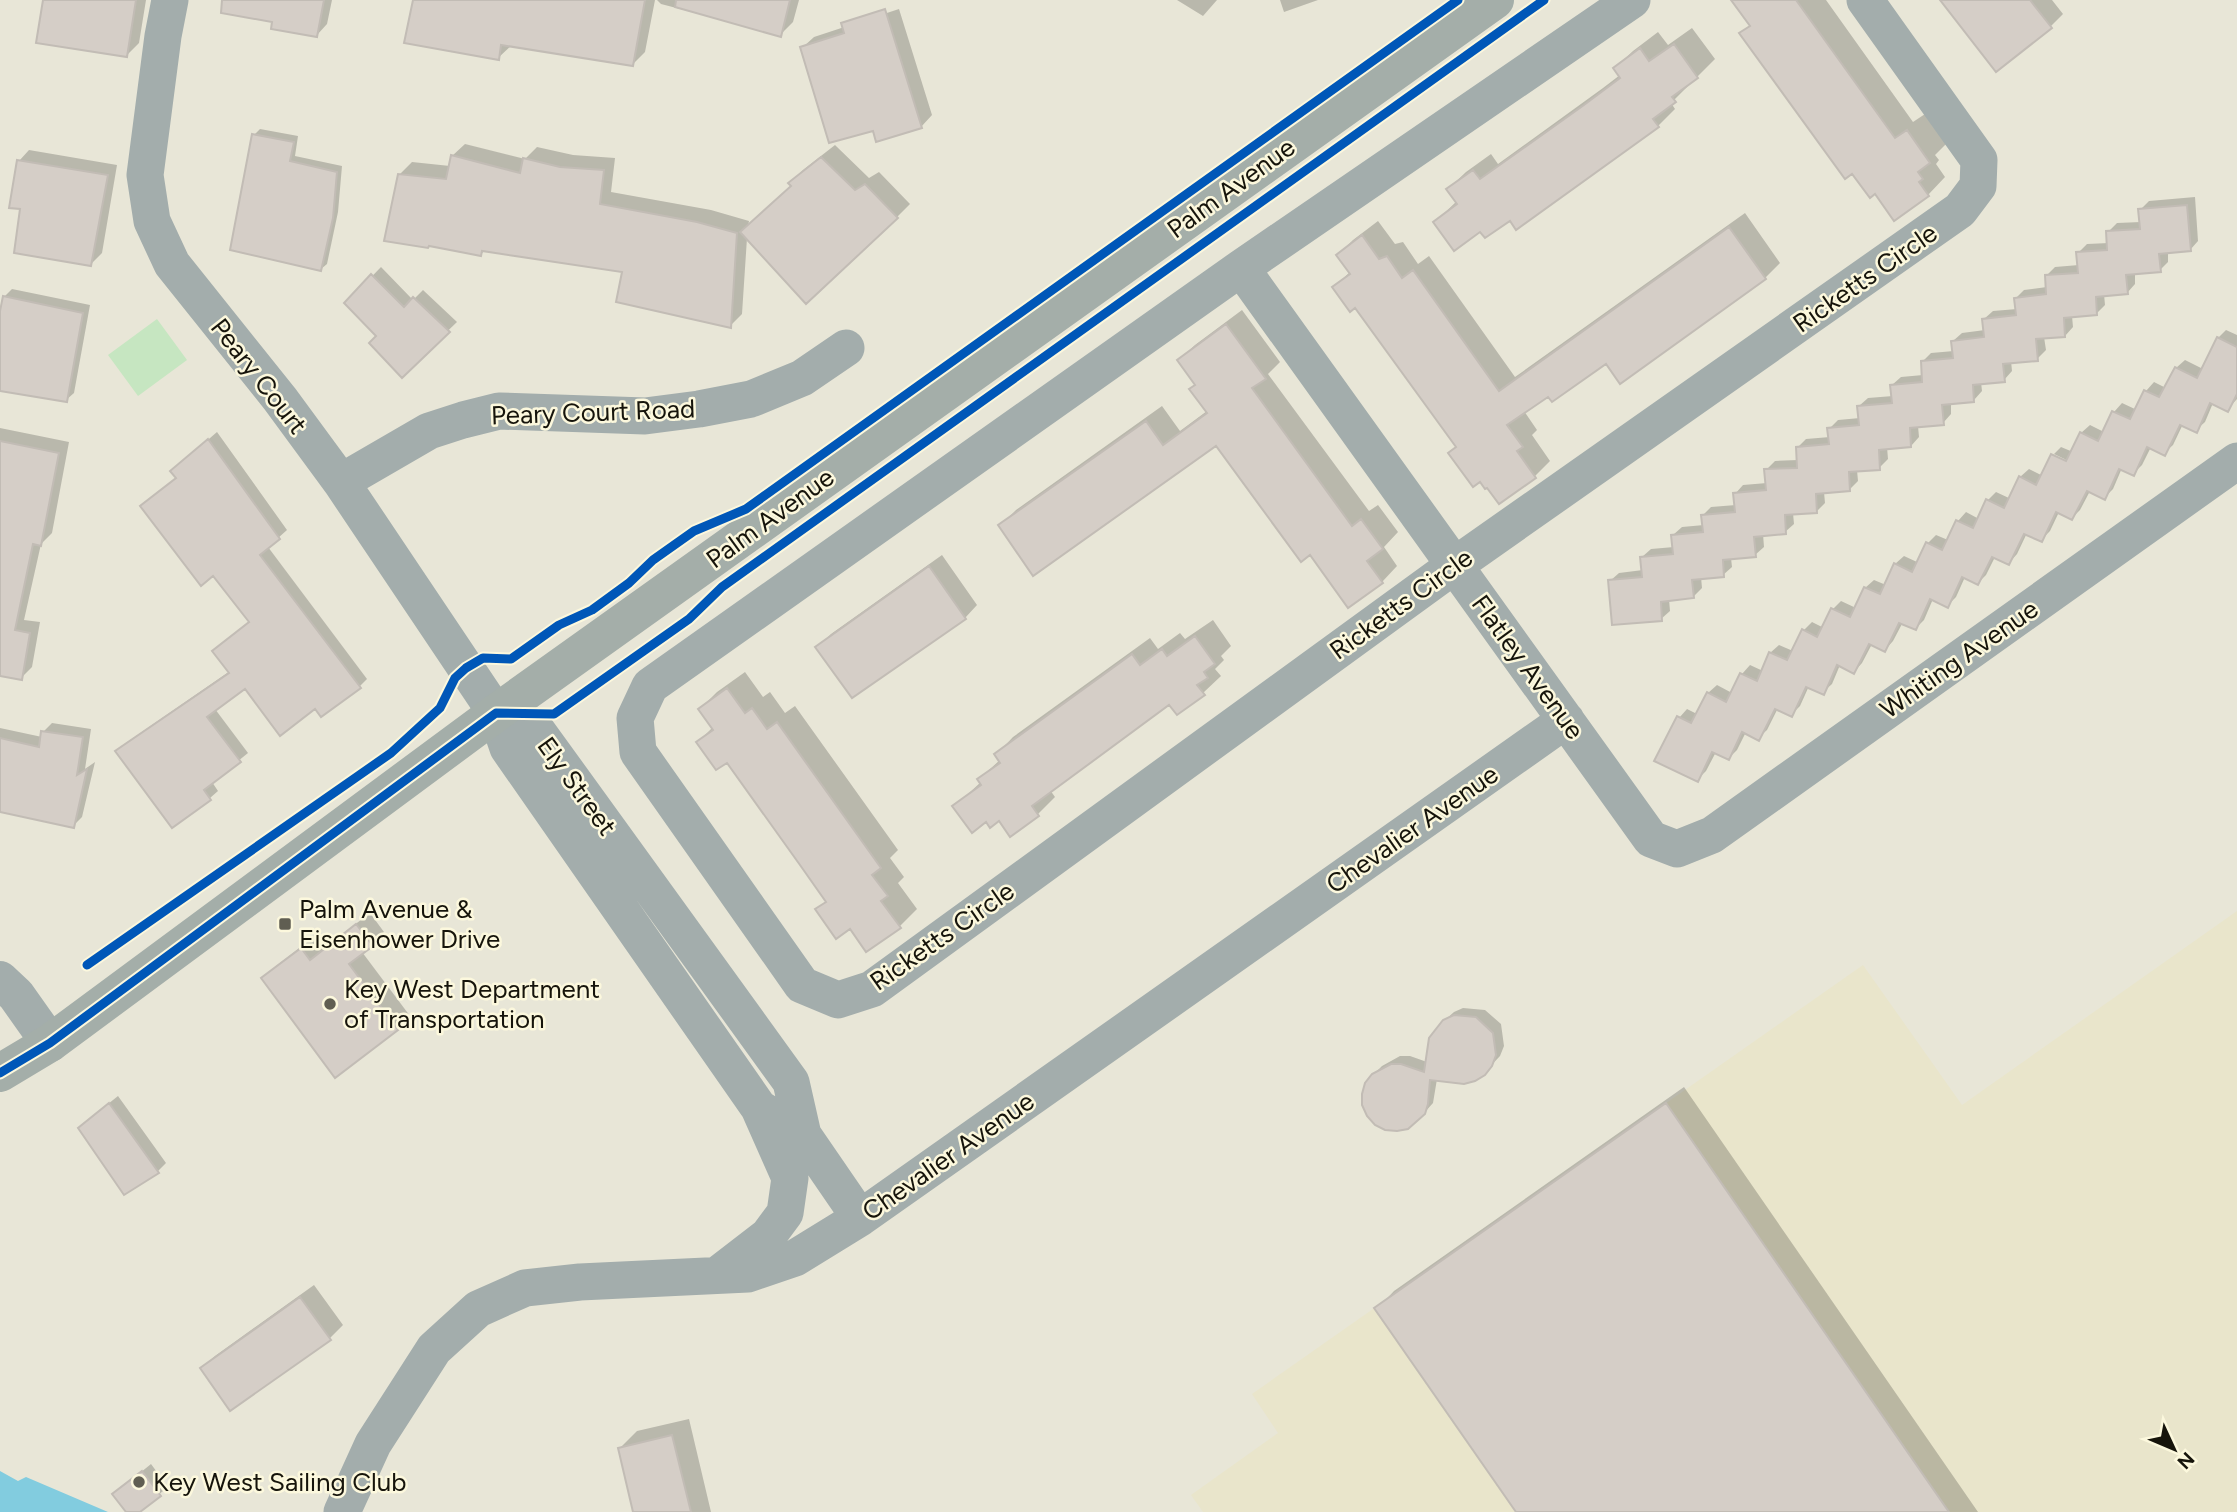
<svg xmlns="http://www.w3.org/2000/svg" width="2237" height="1512" font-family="Figtree,sans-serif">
  <rect width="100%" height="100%" fill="#e8e6d7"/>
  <path fill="#e9e5cb" d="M2237 911V1512H1203L1191 1495 1278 1433 1252 1394 1863 965 1962 1105Z"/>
  <path fill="#c6e6c1" d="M157 319 187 360 138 396 108 355Z"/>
  <path fill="#82ccdf" d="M0 1471 18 1481 26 1477 108 1512H0Z"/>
  <path fill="#0003" d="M44 0H146L139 43 127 55Z
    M233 0H332L327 24 317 35 274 20Z
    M415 0H655L645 52 632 65 512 45 498 58Z
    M657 0H799L793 22 780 35 661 4Z
    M1177 0H1217L1203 16Z
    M1280 0H1318L1284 12Z
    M1743 0H1826L1913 122 1925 114 1946 144 1935 155 1939 160 1936 164 1945 177 1928 195 1895 219 1876 192 1741 33 1751 24Z
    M1942 0H2052L2063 14 2050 27Z
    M899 9 932 115 921 127 874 129 802 48 814 37Z
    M1692 28 1715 59 1671 103 1675 109 1658 126 1510 218 1481 229 1435 222 1457 201 1448 189 1466 172 1491 154 1498 164 1603 88 1620 75 1615 68 1633 51 1658 32 1668 45Z
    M260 129 298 136 295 156 342 166 338 212 327 264 321 269 254 135Z
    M465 144 525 159 537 147 573 155 615 158 611 192 711 210 749 221 748 226 793 185 790 183 803 170 835 145 869 178 879 172 910 204 897 217 747 238 742 314 730 326 624 270 485 250 480 255 399 175 412 162 450 166 452 156Z
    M29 150 117 165 102 253 91 264 22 208 19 161Z
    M2195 197 2198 241 2190 250 2168 251V262L2160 270 2135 272V284L2127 293 2104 294 2105 305 2096 314 2072 316 2073 327 2065 336 2044 337 2046 350 2037 359 2011 361 2012 371 2004 380 1981 382 1982 391 1974 400 1951 402V414L1943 423 1918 426 1919 437 1911 446 1887 447 1888 459 1879 468 1857 470 1858 481 1849 490 1824 492 1825 503 1817 511 1793 513 1794 524 1785 532 1763 534 1764 547 1755 555 1731 558 1732 567 1723 575 1701 577 1702 588 1693 597 1669 599 1670 611 1661 619 1610 581 1619 573 1643 570 1642 557 1651 549 1674 547 1673 535 1682 527 1704 525 1703 515 1711 507 1736 505 1735 494 1743 485 1767 483 1766 470 1775 461 1798 460 1797 448 1806 439 1830 437 1829 429 1838 420 1860 418 1859 406 1868 398 1893 396 1892 385 1901 377 1923 375 1922 362 1931 353 1954 351 1953 341 1962 333 1985 330 1984 319 1993 311 2017 309 2016 298 2024 290 2047 287 2046 276 2055 267 2079 265 2078 253 2087 244 2109 243 2108 232 2117 223 2141 222 2140 210 2149 201Z
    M1745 213 1780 263 1765 278 1606 362 1524 411 1537 430 1532 435 1550 461 1535 476 1500 502 1355 306 1334 287 1350 272 1338 255 1353 240 1378 221 1395 244 1403 242 1418 264 1429 256 1515 377Z
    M381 267 413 300 423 290 457 322 402 375 378 336 346 303Z
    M12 289 90 305 74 393 66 400 0 389V322L4 297Z
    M1242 310 1280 362 1268 374 1369 511 1378 505 1398 532 1384 547 1397 566 1382 582 1310 553 1217 444 1000 526 1016 510 1162 406 1180 431 1207 411 1196 384 1179 360 1195 345Z
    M2226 330 2237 335V399L2227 410 2213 403 2205 422 2196 430 2183 424 2173 445 2164 453 2151 447 2142 465 2134 473 2122 468 2113 489 2104 498 2090 491 2080 510 2072 518 2059 512 2050 531 2041 540 2027 533 2017 554 2009 563 1995 557 1986 575 1978 583 1965 577 1956 597 1947 606 1933 599 1924 620 1916 628 1903 622 1893 641 1885 650 1872 644 1862 663 1854 672 1840 665 1832 684 1823 692 1809 686 1800 706 1792 714 1778 708 1767 730 1758 738 1746 732 1737 750 1729 758 1716 752 1706 771 1698 779 1679 718 1687 709 1697 714 1708 693 1717 685 1732 693 1742 674 1750 665 1763 671 1770 653 1779 645 1793 651 1804 630 1812 622 1824 628 1833 609 1841 601 1856 608 1865 588 1874 580 1886 585 1895 564 1904 556 1917 562 1928 543 1936 535 1948 540 1958 521 1966 512 1979 519 1988 500 1996 492 2011 499 2020 477 2029 469 2043 476 2053 454V457L2074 467 2075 464 2054 454 2061 447 2073 452 2081 433 2090 425 2104 432 2114 412 2122 403 2137 410 2146 391 2154 382 2166 388 2176 368 2185 360 2203 369 2218 338Z
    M0 428 69 442 52 533 41 544 24 620 40 622 32 667 21 678 0 674Z
    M217 432 287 530 268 547 367 679 359 687 315 707 245 686 215 709 248 753 212 782 218 791 210 798 173 826 118 751 126 743 230 671 250 622 178 477 181 463Z
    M942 555 977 605 965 618 818 647 831 634Z
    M1213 620 1231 646 1221 656 1224 660 1215 669 1221 676 1203 693 1170 702 1050 790 1055 797 1038 814 1011 834 1000 819 987 820 955 806 981 782 979 779 1000 760 996 755 1013 737 1150 638 1158 649 1180 633 1185 639Z
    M745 672 763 697 770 692 785 713 795 706 898 850 890 858 904 877 898 883 917 909 900 926 851 927 817 910 827 900 727 760 698 742 713 727 700 709 717 692Z
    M52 723 91 729 85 769 95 762 82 817 73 826 0 810V813V728L42 737 43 732Z
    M370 913 384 932 362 952 410 1016 397 1029 263 979 276 966 315 936 324 948Z
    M1463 1008 1485 1010 1501 1024 1504 1046 1500 1056 1484 1073 1437 1079 1433 1103 1424 1113 1373 1075 1382 1066 1400 1056H1410L1427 1062 1444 1021 1454 1012Z
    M1684 1087 1978 1512H1518L1377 1309 1394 1291Z
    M118 1096 166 1163 157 1172 88 1120Z
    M314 1285 343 1325 330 1338 231 1409 202 1368 215 1356Z
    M689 1419 711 1512H635L620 1448 637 1431Z
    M151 1464 168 1487 137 1512H128L114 1494Z"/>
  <path fill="#d5cec7" stroke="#c2bcb5" stroke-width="2" d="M43 0H136L127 57 36 43Z
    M222 0H324L317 37 271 29 272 22 221 13Z
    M413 0H645L633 66 501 45 499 60 404 43Z
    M676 0H790L781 37 675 7Z
    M1731 0H1796L1895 138 1907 130 1930 163 1918 172 1923 179 1919 182 1929 196 1894 221 1875 194 1870 198 1852 174 1845 179 1739 33 1750 26Z
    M1940 0H2030L2052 28 1996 72Z
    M885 9 922 128 876 142 873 131 829 143 800 47 844 33 841 23Z
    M1674 44 1698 78 1672 97 1676 102 1653 119 1659 127 1516 230 1510 221 1485 238 1480 232 1454 251 1433 222 1457 204 1446 189 1473 170 1480 179 1584 105 1620 78 1613 68 1640 48 1649 61Z
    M252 134 294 142 290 161 337 172 333 218 321 271 230 250Z
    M451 155 520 173 523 158 560 167 604 170 600 204 697 222 737 233 731 328 616 302 622 272 482 251 481 256 429 246 428 248 384 241 398 174 446 179Z
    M821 157 855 190 865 184 898 218 806 304 740 232 791 186 788 183Z
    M17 160 108 175 91 266 14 253 20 209 9 208Z
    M2187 205 2191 251 2159 254 2161 272 2126 275 2128 294 2096 297 2097 315 2064 318 2065 337 2036 339 2038 361 2003 364 2005 382 1973 385 1974 402 1942 405 1944 425 1910 428 1911 447 1879 450 1880 470 1849 472 1850 491 1816 494 1817 513 1785 515 1786 534 1754 537 1756 557 1723 560 1724 577 1692 580 1694 598 1661 602 1662 621 1612 625 1608 580 1642 577 1640 557 1673 554 1671 535 1703 532 1701 515 1735 512 1733 493 1766 490 1764 469 1797 468 1796 447 1829 444 1827 428 1859 425 1857 406 1892 403 1890 385 1922 382 1921 361 1953 358 1951 341 1984 337 1982 319 2016 315 2014 298 2046 294 2045 275 2078 273 2076 252 2107 250 2106 231 2140 229 2138 209Z
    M1729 227 1766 279 1620 384 1606 364 1552 402 1548 397 1507 425 1523 447 1517 451 1536 478 1499 504 1487 488 1485 489 1480 482 1473 487 1448 453 1456 447 1355 308 1350 312 1332 287 1350 274 1336 255 1362 235 1379 259 1387 256 1402 278 1413 270 1499 391Z
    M371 274 404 307 413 297 450 332 402 378 369 343 376 336 344 303Z
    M3 296 83 313 67 402 0 391V311Z
    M1226 324 1266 379 1252 388 1352 526 1361 519 1383 549 1367 561 1383 583 1348 608 1310 555 1301 562 1216 446 1033 576 998 525 1146 421 1163 445 1207 413 1189 389 1195 385 1177 360Z
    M2217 337 2237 347V394L2228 412 2210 403 2197 433 2180 425 2165 456 2147 447 2134 476 2119 469 2105 500 2087 491 2072 520 2056 512 2042 542 2024 534 2009 565 1992 557 1978 585 1962 577 1948 608 1930 599 1916 630 1899 623 1885 652 1869 644 1854 674 1837 665 1824 695 1806 687 1792 717 1775 709 1759 741 1742 732 1729 760 1712 752 1698 782 1654 761 1677 716 1691 723 1707 692 1726 702 1740 673 1757 681 1769 652 1787 660 1802 629 1817 637 1831 608 1850 617 1864 587 1880 594 1894 563 1912 572 1926 542 1942 550 1956 520 1973 528 1986 499 2004 508 2019 476 2036 485 2051 454 2066 461 2080 432 2098 441 2112 411 2130 419 2144 390 2159 397 2175 367 2197 378Z
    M208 439 280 539 260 555 361 688 321 717 315 709 280 736 245 689 207 717 241 762 204 790 211 800 172 828 115 751 229 673 212 651 249 622 213 576 201 586 140 506 176 478 170 471Z
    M0 441 59 453 41 546 33 544 15 630 30 633 22 680 0 676Z
    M929 566 966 619 852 698 815 647Z
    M1195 636 1215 664 1204 672 1208 678 1197 685 1205 695 1177 715 1169 705 1032 806 1039 816 1010 837 999 821 990 828 986 822 972 833 952 806 981 785 977 779 1000 763 994 754 1132 654 1140 665 1162 649 1167 656Z
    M727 688 745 713 752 708 767 729 777 722 881 868 872 875 888 896 881 901 901 928 866 952 850 929 836 939 815 909 826 902 800 865 727 763 716 770 696 742 713 730 698 709Z
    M41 731 83 737 77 775 87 769 74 828 0 812V738L39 747Z
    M356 924 373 946 349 964 398 1030 335 1078 261 978 301 948 310 960Z
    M1454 1015 1476 1017 1493 1033 1496 1055 1492 1066 1485 1075 1475 1081 1464 1084 1430 1080 1428 1104 1425 1114 1408 1129 1397 1131 1385 1130 1375 1125 1367 1116 1362 1105V1094L1365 1083 1372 1074 1391 1064H1401L1424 1072 1429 1038 1443 1020Z
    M109 1103 159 1173 124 1195 78 1128Z
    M1666 1103 1949 1512H1516L1374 1308Z
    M300 1297 331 1340 230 1411 200 1368Z
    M672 1435 691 1512H633L618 1448Z
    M142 1471 161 1496 140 1512H126L112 1494Z"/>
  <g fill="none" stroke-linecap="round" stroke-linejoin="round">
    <path stroke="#a3adac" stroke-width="37" d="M170 0 163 36 145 175 152 221 172 264 280 399 341 482 496 713 508 748 759 1108 803 1135
      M1632 0 1241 268 650 686 635 718 638 752 802 985 838 1000 872 989 1455 565 1960 210 1978 186 1979 160 1865 0
      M1241 268 1651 839 1677 849 1712 835 2237 461
      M341 482 429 431 463 420 499 411 645 416 699 409 751 399 802 378 846 348
      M496 713 535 728 791 1082 803 1135 860 1218
      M720 1273 768 1236 785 1213 790 1178 759 1108
      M342 1512 373 1444 434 1349 478 1309 525 1288 580 1282 748 1274 795 1258 860 1218 1566 720"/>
    <path stroke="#a3adac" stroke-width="38" d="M0 980 16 995 50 1043"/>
    <path stroke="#a4aea9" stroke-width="38" d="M0 1073 50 1043 496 713 1495 0"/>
    <g stroke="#fcf8dd" stroke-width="13">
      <path id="cycleway" d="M87 965 391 753 440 708 455 678 466 668 483 658 511 659 559 625 592 610 629 583 653 560 694 531 746 509 1458 0
        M0 1073 50 1043 496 713 554 714 689 619 722 587 1544 0"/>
    </g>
    <use href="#cycleway" stroke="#0057b8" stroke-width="9"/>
  </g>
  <g fill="#605e52" stroke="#fcf8dd" stroke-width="2.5">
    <rect x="278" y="917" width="14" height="14" rx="3.5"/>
    <circle cx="330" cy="1004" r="7"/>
    <circle cx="139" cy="1482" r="7"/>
  </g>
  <g text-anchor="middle" stroke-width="5" stroke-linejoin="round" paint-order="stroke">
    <g font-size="26" fill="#16140b" stroke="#fcf8dd">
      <text transform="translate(1231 188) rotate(-36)" y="9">Palm Avenue</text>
      <text transform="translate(1865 278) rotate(-35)" y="9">Ricketts Circle</text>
      <text transform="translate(259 376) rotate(52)" y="9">Peary Court</text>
      <text transform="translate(593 412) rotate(-2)" y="9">Peary Court Road</text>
      <text transform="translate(770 518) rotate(-36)" y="9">Palm Avenue</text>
      <text transform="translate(1401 604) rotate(-36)" y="9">Ricketts Circle</text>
      <text transform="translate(1959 659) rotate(-35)" y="9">Whiting Avenue</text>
      <text transform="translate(1528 667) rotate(54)" y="9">Flatley Avenue</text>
      <text transform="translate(577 786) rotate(54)" y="9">Ely Street</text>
      <text transform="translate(1412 829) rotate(-35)" y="9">Chevalier Avenue</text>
      <text transform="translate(942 936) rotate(-35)" y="9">Ricketts Circle</text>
      <text transform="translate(948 1156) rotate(-35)" y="9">Chevalier Avenue</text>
    </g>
    <g font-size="26" fill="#16140b" stroke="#fcf8dd" text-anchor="start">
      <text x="299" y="918">Palm Avenue &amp;<tspan x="299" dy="30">Eisenhower Drive</tspan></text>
      <text x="344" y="998">Key West Department<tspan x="344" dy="30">of Transportation</tspan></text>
      <text x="153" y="1491">Key West Sailing Club</text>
    </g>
  </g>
  <g transform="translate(2174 1449) rotate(134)" stroke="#fcf8dd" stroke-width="5" paint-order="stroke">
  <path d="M0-5L12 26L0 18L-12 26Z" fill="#16140b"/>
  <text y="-10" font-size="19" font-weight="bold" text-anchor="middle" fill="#16140b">N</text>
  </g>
</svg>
